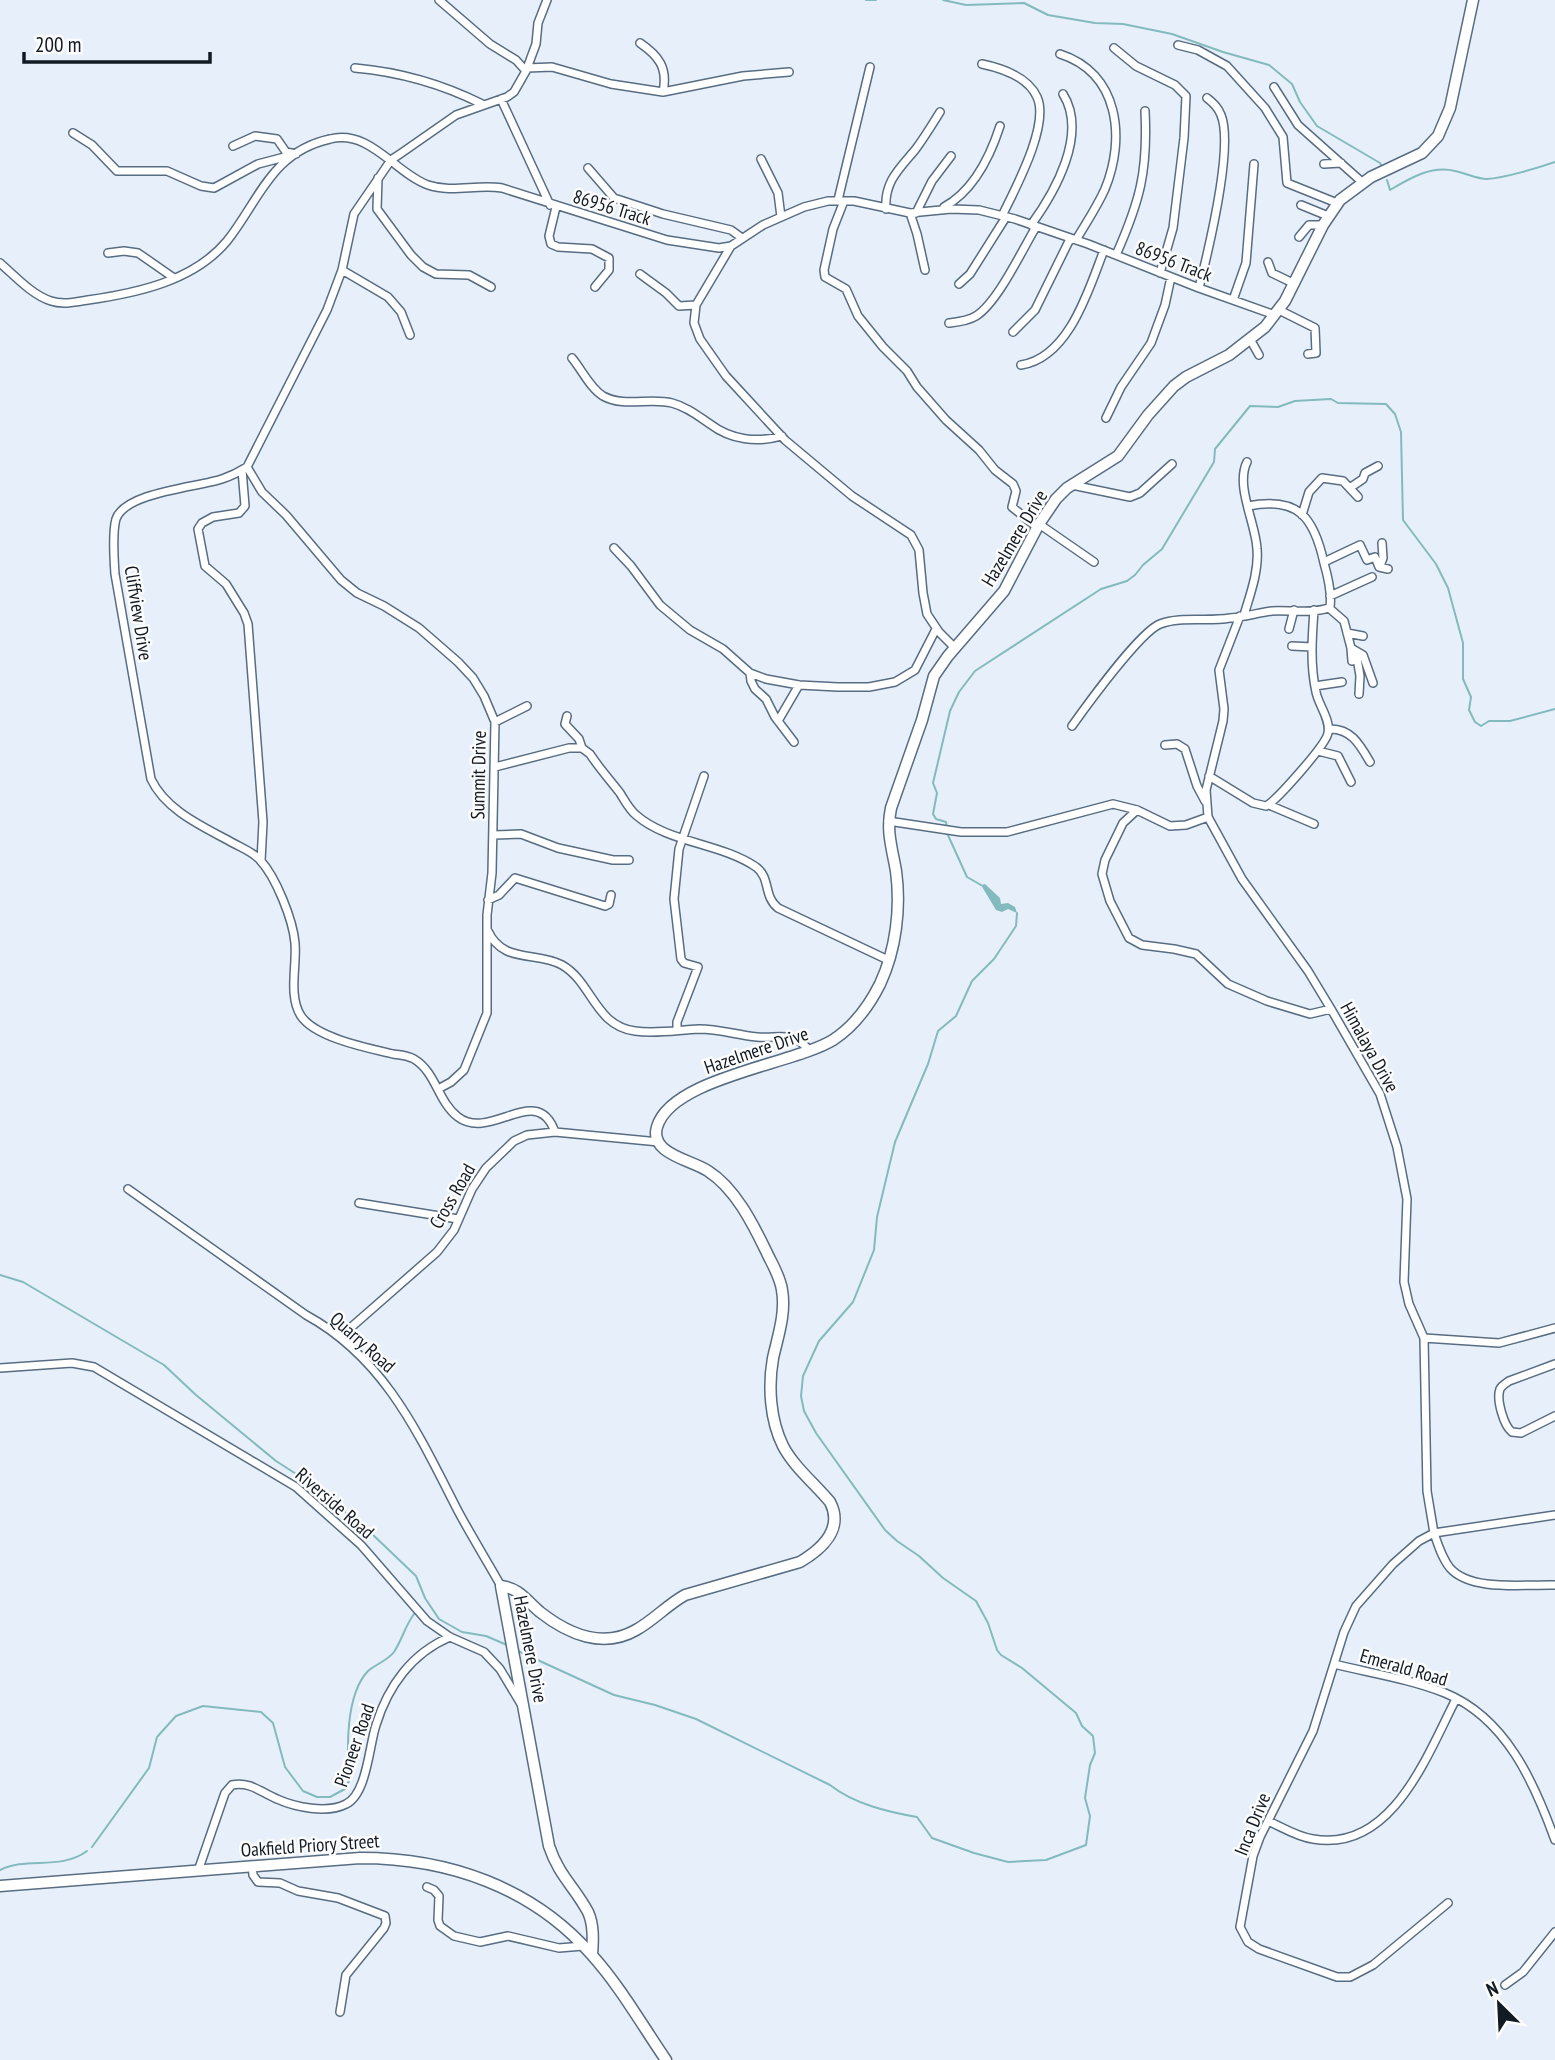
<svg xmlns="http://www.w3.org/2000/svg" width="1555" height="2060" font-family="'PT Sans Narrow',sans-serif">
  <rect width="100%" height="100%" fill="#e7f0fa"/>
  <path fill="#82babd" d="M985 884 1000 898 1001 904 1008 903 1015 907 1017 913 1008 909 1002 912 996 910 981 885Z"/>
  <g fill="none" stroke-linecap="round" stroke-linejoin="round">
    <path stroke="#82babd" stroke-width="2" d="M866 0H876
      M943 0 966 5 1024 3 1048 15 1095 23 1123 24 1172 34 1223 52 1269 65 1292 84 1300 102 1317 126 1380 163 1382 167
      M1387 180 1390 190C1410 178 1432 165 1455 171 1465 173 1477 179 1487 179 1504 178 1538 168 1555 162
      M947 828 946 822 936 819 933 814 937 793 933 783 950 711 959 692 975 671 1101 589 1127 581 1135 575 1143 565 1162 549 1214 462 1215 449 1250 406 1278 407 1295 401 1331 399 1338 403 1386 404 1395 414 1401 432 1403 520 1436 564 1448 588 1463 643V679L1471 697 1469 710 1475 722 1481 726 1489 721H1510L1555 709
      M947 833 967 877 981 885
      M0 1275 23 1282 164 1365 196 1395 276 1461 304 1479 371 1533 416 1576 425 1598 439 1619 462 1632 486 1636 507 1645
      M518 1651 614 1695 655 1705 696 1719 830 1785C854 1804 888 1812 917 1817L932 1838 974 1853 1008 1862 1046 1860 1086 1845 1090 1816 1085 1798 1090 1765 1095 1753 1093 1736 1082 1726 1076 1713 1022 1668 1001 1655 997 1650 988 1623 976 1601 943 1578 919 1556 897 1541 885 1530 816 1433 804 1411 801 1396 803 1376 819 1341 853 1302 874 1250 877 1217 895 1142 928 1064 938 1031 956 1016 972 981 994 959 1016 926 1017 913
      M92 1847 149 1768 157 1737 176 1716 203 1706 261 1712 273 1723 285 1767 303 1791 317 1797H330L345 1789 349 1781C347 1750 345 1695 368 1671 376 1664 387 1661 394 1652 402 1640 405 1626 414 1614
      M0 1870C27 1856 60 1871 87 1851"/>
    <g stroke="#586c82" stroke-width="10">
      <path id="street" d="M439 0 490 44 516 60 526 71
        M547 0 538 23 536 44 526 71 514 92 507 97 456 115 400 154 391 160 354 214 342 270 327 310 247 467C239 472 231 476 222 479 199 487 125 492 116 519 112 533 114 559 115 574L151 779C166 811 204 827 233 843 242 848 253 852 260 860 276 877 293 920 295 943 297 966 288 996 301 1016 316 1038 368 1048 393 1054 401 1055 407 1055 414 1059 436 1072 438 1102 458 1117 491 1142 537 1081 555 1132
        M640 43C659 56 668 68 663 92
        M1178 45 1198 50 1227 66 1265 108 1283 137 1287 183 1337 203
        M1114 48 1136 66 1175 85 1186 96 1184 138 1173 228 1160 273
        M1060 54C1119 73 1126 138 1105 189 1097 207 1086 223 1076 240
        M982 64C1001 68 1028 77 1037 97 1050 125 1015 189 1002 216
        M355 68C400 72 442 84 482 104
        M527 68 552 67 611 84 663 92 743 76 789 72
        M1274 87 1298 125 1362 182
        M501 99 550 205
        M73 133 92 145 117 171H167L201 186 214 188 258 164 296 154 286 152 277 139 255 136 233 146
        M761 159 778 193 781 217
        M1324 164 1341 163
        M588 168 614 198 663 214 731 230 742 238
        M378 178 377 209 411 255 423 267 436 274 469 275 491 287
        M838 200 870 67
        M844 201 833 229 824 270 825 277 846 289 858 316 883 347 907 371 917 387 946 420 979 450 995 470 1013 484 1016 491 1012 507 1038 528
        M1301 205 1328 216
        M556 207 549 236 551 244 558 247 592 249 609 258V270L595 287
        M944 207C973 191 990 157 1000 126
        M886 209C884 182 899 169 915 150 924 138 932 125 940 112
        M910 213 917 234 925 270
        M916 213 932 181 951 156
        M1031 225C1055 192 1088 134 1063 94
        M1299 237 1309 225H1323
        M731 246 696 305 694 323 700 339 726 376 785 440 852 496 911 535 919 550 923 593 927 614 939 632 955 648
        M108 253 124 251 138 253 174 278
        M1116 255C1140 201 1148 171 1145 111
        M1268 262 1272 273 1295 284
        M0 263C15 276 32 295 51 301 63 305 76 302 88 300 137 293 194 281 227 241 259 201 271 152 330 139 370 129 395 173 428 185 452 193 477 184 502 188L667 240 719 248 731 246 763 225 804 207 828 201H854L910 213 951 209 979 210 1015 219 1088 244 1199 288 1275 315
        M342 270 388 297 401 312 410 335
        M640 274 666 293 679 306 696 305
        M959 284 970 274 1006 217
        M1199 288C1208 252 1234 147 1221 115 1218 107 1213 103 1207 98
        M1233 300 1246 263 1254 164
        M1279 310 1315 328 1316 353 1308 354
        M949 323C958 322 968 321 976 316 998 302 1022 250 1036 227
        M1013 332 1035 310 1070 239
        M1250 339 1259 355
        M572 358C582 370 590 388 603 396 625 408 649 397 672 403 687 407 698 416 710 424 731 440 757 443 782 436
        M1021 365C1069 358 1089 289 1104 250
        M1106 418 1121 387 1151 343 1165 305 1171 277
        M247 467 262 492 286 515 341 580 357 593 384 606 419 628 458 662 473 678 484 696 495 722 492 873 487 915V1013L464 1070 451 1082 438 1089
        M242 470 245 506 239 513 213 517 202 523 198 529 205 566 226 584 244 613 248 624 263 822 261 861
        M1072 485 1130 497 1140 493 1172 464
        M1351 487 1363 479 1365 473 1378 466
        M1302 515 1309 492 1322 478 1343 481 1358 497
        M1039 524 1094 562
        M614 548 631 566 660 605 690 630 723 649 750 673 766 679 799 685 838 687H869L895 682 915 670 936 629
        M1324 562 1360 545 1367 560 1375 557 1379 567 1388 569
        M1380 566 1383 558 1382 543
        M1330 596 1372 577
        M1329 608 1344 621 1351 648 1363 655 1373 683
        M1244 615C1250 595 1259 571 1257 549 1256 524 1235 486 1247 462
        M1240 616 1219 670 1224 709 1223 721 1206 790 1208 817 1242 879 1308 971 1331 1009 1380 1094 1397 1147 1407 1199 1404 1282 1409 1304 1424 1338 1427 1491 1434 1533 1555 1515
        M1289 629 1294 610
        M1347 633 1363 636
        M1292 646 1312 647
        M1351 648 1352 661
        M1356 652 1360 676 1359 694
        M750 673 751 681 755 689 766 699 775 717 794 742
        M1315 686 1342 682
        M567 716 565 724 579 739 582 748
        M778 721 799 685
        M495 722 527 706
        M1072 726C1087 705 1140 632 1160 624 1181 616 1207 622 1230 618 1244 617 1257 613 1272 611 1288 610 1318 614 1330 607 1332 593 1328 577 1324 563 1314 517 1298 496 1248 506
        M1329 729C1351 728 1360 745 1370 762
        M1165 745 1177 744 1185 749 1197 786 1205 801
        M1318 751 1338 756 1351 782
        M495 767 569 748H582L590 754C599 768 610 780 620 793 625 801 629 809 636 815 668 843 721 843 756 867 771 878 763 896 778 908L888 960
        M1209 776 1253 803 1266 806C1276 801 1326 745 1328 733 1331 720 1318 704 1316 692 1310 665 1312 638 1314 610
        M1269 805 1314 824
        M1137 810 1123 823 1105 860 1102 874 1110 901 1129 938 1142 945 1174 949 1196 954 1228 984 1267 1001 1310 1014 1331 1009
        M888 821 961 832H1007L1113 804 1137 810 1170 826 1186 825 1208 817
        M493 835 521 834 558 848 613 860H629
        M488 900 499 895 515 878 605 906 609 904 611 895
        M488 931C503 964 536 951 562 965 592 982 595 1026 635 1031 656 1034 677 1030 699 1029 719 1029 737 1035 757 1037 780 1039 792 1030 810 1051
        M677 1030V1022L698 967 684 963 681 959 674 899 679 849 704 776
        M128 1189 306 1315C385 1358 419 1435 458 1511 472 1537 487 1561 501 1586
        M359 1203 458 1219
        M340 1337 437 1252 454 1230 472 1189 486 1168 514 1141 527 1135 555 1132 659 1142
        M1424 1338 1499 1343 1555 1328
        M1555 1364 1509 1381C1505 1384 1502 1385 1500 1389 1496 1400 1504 1426 1512 1432L1521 1433 1555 1416
        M0 1368 72 1363 94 1367 296 1487 361 1545 427 1621 450 1637 484 1652 500 1669 521 1704
        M1334 1664C1370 1673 1410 1679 1445 1693 1506 1718 1534 1782 1555 1840
        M1268 1821C1282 1827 1297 1837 1313 1839 1392 1853 1427 1755 1456 1699
        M252 1866 253 1875 258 1882 280 1883 298 1891 338 1898 385 1916 386 1923 384 1928 346 1975 340 2012
        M198 1871 225 1793 232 1785C250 1781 262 1793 277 1799 295 1807 327 1814 346 1804 367 1794 369 1746 376 1725 388 1686 412 1653 450 1637
        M427 1887 434 1890 439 1896 438 1920 440 1926 454 1936 480 1942 508 1936 559 1948 583 1946
        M1448 1903 1373 1965 1350 1977H1337L1259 1949 1248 1942 1240 1927 1253 1856 1260 1837 1313 1731 1344 1632 1356 1606 1393 1564 1419 1541 1434 1533C1438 1545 1442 1558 1450 1568 1471 1592 1525 1584 1555 1585
        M1505 1985 1523 1972 1555 1932"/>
    </g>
    <g stroke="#586c82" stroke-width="13">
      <path id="secondary" d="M0 1886 360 1858C448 1858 532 1887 591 1954 620 1986 642 2025 666 2060
        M592 1955C593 1941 594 1925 588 1912 574 1886 559 1876 549 1846L501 1586C519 1588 527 1601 540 1612 568 1634 603 1649 636 1630 654 1620 667 1605 685 1595L800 1562C822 1549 844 1529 830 1502 815 1484 794 1467 783 1446 770 1420 768 1386 773 1358 778 1336 786 1313 782 1290 780 1276 772 1264 766 1251 753 1224 735 1188 708 1171 692 1160 649 1154 657 1127 671 1078 794 1064 833 1040 853 1027 869 1006 880 984 896 950 901 908 896 871 892 848 886 831 891 808L922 720 934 676 948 656 1004 591 1039 524 1056 499 1067 488 1118 456 1148 415 1174 386 1186 377 1229 355 1265 327 1285 301 1323 225 1340 200 1371 177 1422 153 1438 136 1450 108 1473 0"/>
    </g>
    <use href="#street" stroke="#fff" stroke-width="7"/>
    <use href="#secondary" stroke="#fff" stroke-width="10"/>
  </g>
  <g text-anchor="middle" stroke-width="5" stroke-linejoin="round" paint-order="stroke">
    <g font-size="19" fill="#121a23" stroke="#fcfcfc">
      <text transform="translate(612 207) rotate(17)" y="7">86956 Track</text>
      <text transform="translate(1174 261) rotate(21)" y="7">86956 Track</text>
      <text transform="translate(1014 538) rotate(-59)" y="7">Hazelmere Drive</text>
      <text transform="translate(139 613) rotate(81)" y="7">Cliffview Drive</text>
      <text transform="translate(478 775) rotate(-89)" y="7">Summit Drive</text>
      <text transform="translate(1370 1047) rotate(61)" y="7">Himalaya Drive</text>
      <text transform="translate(756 1050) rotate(-19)" y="7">Hazelmere Drive</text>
      <text transform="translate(452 1196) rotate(-60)" y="7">Cross Road</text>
      <text transform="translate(363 1342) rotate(42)" y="7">Quarry Road</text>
      <text transform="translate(335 1503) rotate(41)" y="7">Riverside Road</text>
      <text transform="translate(531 1649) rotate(79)" y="7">Hazelmere Drive</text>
      <text transform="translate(1404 1667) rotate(16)" y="7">Emerald Road</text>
      <text transform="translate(354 1745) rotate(-71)" y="7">Pioneer Road</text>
      <text transform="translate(1252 1824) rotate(-68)" y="7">Inca Drive</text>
      <text transform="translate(310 1845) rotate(-4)" y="7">Oakfield Priory Street</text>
    </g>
  </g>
  <g transform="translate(1499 2004) rotate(336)" stroke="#fcfcfc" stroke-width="5" paint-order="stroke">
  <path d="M0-5L12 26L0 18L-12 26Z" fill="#121a23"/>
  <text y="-10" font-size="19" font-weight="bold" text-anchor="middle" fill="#121a23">N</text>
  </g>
  <path d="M24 52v10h186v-10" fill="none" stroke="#121a23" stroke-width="3.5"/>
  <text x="35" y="52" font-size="21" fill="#121a23" stroke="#fcfcfc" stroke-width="5" paint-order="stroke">200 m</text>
</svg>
